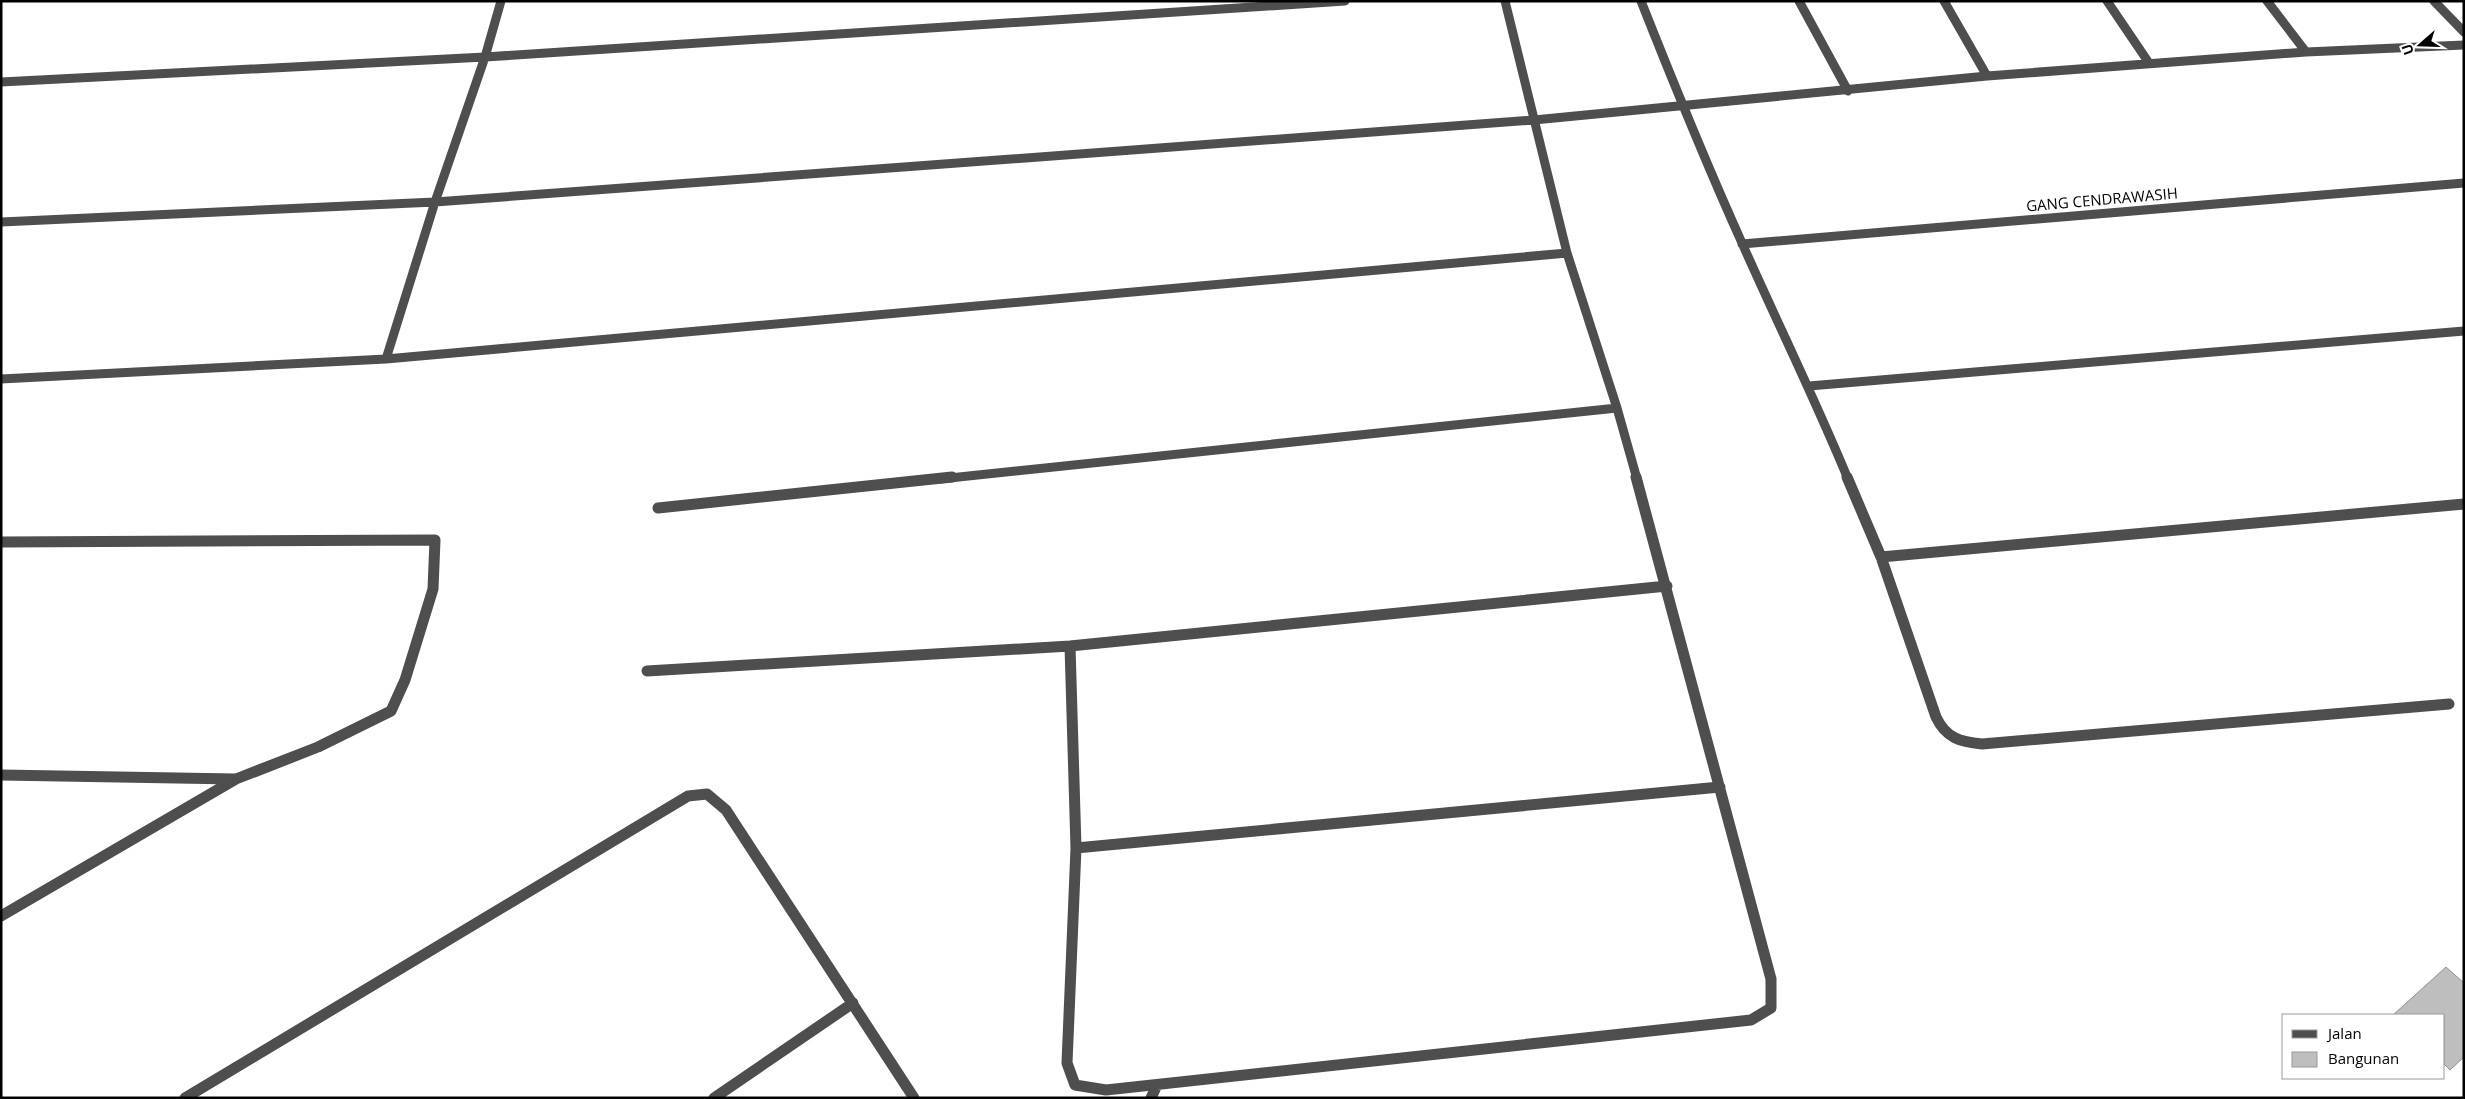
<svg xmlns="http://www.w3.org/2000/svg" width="2465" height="1099" font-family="'Open Sans',sans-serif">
  <rect width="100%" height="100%" fill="#fff"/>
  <path fill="#bebebe" stroke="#929292" d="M2446 967 2464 983V1057L2450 1070 2444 1064V1015H2393Z"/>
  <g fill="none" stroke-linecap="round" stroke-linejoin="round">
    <path stroke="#4e4e4e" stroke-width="9" d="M1505 1 1567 253 1617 408 1637 479
      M1641 1C1673 82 1706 163 1742 243 1777 322 1815 399 1848 479
      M1799 1 1848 91
      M1944 1 1987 76
      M2107 1 2149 63
      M2267 1 2306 52
      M2434 1 2464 32
      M1 82 485 57 1345 1
      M1 222 435 202 1534 120 1987 76 2306 52 2464 45
      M1742 244 2464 183
      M386 359 435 202 485 57 501 1
      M1 379 386 359 1567 253
      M1809 386 2464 331
      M940 479 1617 408"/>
    <path stroke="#4e4e4e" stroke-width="11" d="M1847 477 1881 557 1936 717C1946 738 1960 742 1982 744L2449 704
      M658 508 952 477
      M1 542 435 540 433 589 405 680 391 711 318 747 236 779 1 916
      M1881 557 2464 504
      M1070 646 1076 848 1067 1063 1075 1085 1106 1090 1751 1020 1771 1008V979L1636 477
      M647 671 1070 646 1667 586
      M1 775 235 779
      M1076 848 1720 787
      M185 1098 688 796 707 794 726 810 914 1098
      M714 1098 853 1003
      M1151 1098 1157 1085"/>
  </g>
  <g text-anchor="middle" stroke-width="4" stroke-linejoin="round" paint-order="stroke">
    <g font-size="15" fill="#000" stroke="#fff">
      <text transform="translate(2102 200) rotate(-5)" y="5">GANG CENDRAWASIH</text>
    </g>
  </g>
  <rect width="2465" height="1099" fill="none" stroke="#000000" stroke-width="5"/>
  <rect x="2282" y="1014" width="162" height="65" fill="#ffffff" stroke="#999999"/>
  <rect x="2292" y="1030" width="25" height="8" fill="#4e4e4e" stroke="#999999"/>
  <text x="2328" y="1039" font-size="15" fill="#000000">Jalan</text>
  <rect x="2292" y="1052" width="25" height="15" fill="#bebebe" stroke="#999999"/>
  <text x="2328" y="1064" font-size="15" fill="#000000">Bangunan</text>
  <g transform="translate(2420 45) rotate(250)" stroke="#ffffff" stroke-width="4" paint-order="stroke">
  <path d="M0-4L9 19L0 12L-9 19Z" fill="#000000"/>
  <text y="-8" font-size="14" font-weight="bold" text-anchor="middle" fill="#000000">U</text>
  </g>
</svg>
